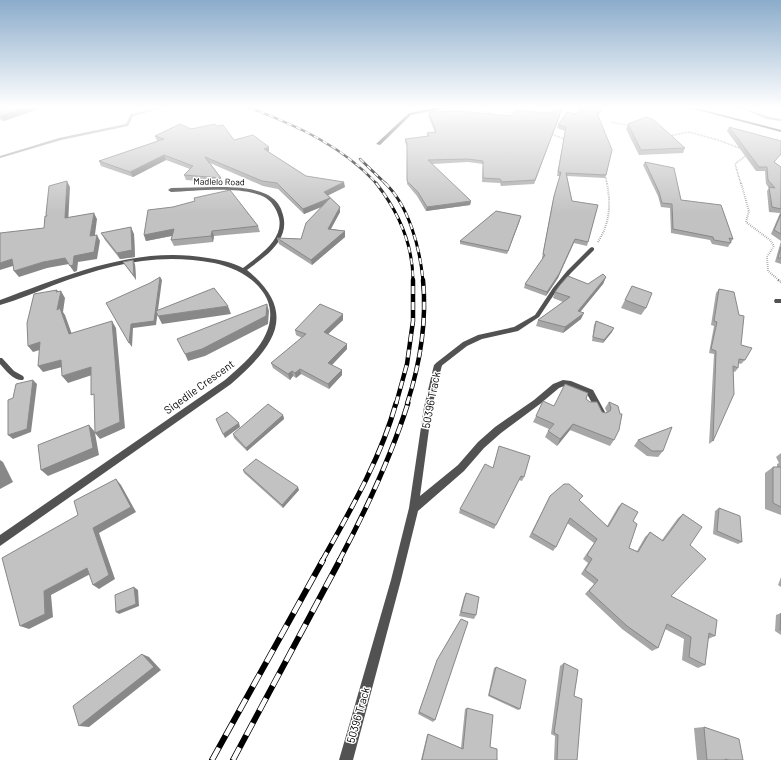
<svg xmlns="http://www.w3.org/2000/svg" width="781" height="760" font-family="Barlow,sans-serif">
  <rect width="100%" height="100%" fill="#fff"/>
  <g fill="none" stroke-linecap="round" stroke-linejoin="round">
    <path fill="#a0a0a0" fill-rule="evenodd" d="M159 108H163L133 116 128 126 61 140 0 158V156L59 138 126 124 131 114Z
      M740 108H743L769 117 781 119V121L767 119Z"/>
    <path stroke="#747474" stroke-width="1.5" stroke-dasharray="0.5 1" stroke-linecap="butt" d="M484 108 492 116
      M611 122 631 126
      M551 134 567 140
      M669 136 689 132 718 140 742 149
      M605 174 607 184
      M741 184 735 164 748 154"/>
    <path stroke="#747474" stroke-width="2" stroke-dasharray="0.5 1.5" stroke-linecap="butt" d="M741 183 749 211 746 222 770 240 774 246 767 257 768 271 780 281
      M598 242C610 222 611 206 607 183"/>
    <path stroke="#747474" stroke-width="2.5" stroke-dasharray="1 2" stroke-linecap="butt" d="M778 280 781 282"/>
    <path fill="#525252" fill-rule="evenodd" d="M592 247 594 248V250L571 273 557 290 539 317 518 331 482 339 467 346 440 367H436L435 365 436 363 463 342 478 335 514 327 535 315 553 288 567 271 590 248Z
      M0 358H2L14 371 23 376 24 378 23 380C14 381 6 371 0 364Z"/>
    <path fill="#525252" fill-rule="evenodd" d="M435 108H447L411 115 380 145 376 144 409 113Z
      M690 108H696L781 130V132Z
      M215 187C232 187 251 187 266 194 274 198 280 204 282 212 292 239 266 256 247 270 301 314 272 348 231 384L0 546V535L225 380C247 361 281 333 267 299 258 279 234 267 214 263 156 252 108 265 54 285 36 292 18 300 0 305V300C65 276 136 245 208 258 220 260 232 262 243 268 258 256 284 240 279 218 277 210 273 203 266 198 244 185 196 191 171 192L168 190 171 188Z
      M775 299H781V303H775L774 301Z
      M438 362 442 365 432 407 420 496 458 465 478 442 495 427 534 400 553 384 563 380 571 381 593 390 605 412 604 414 601 415 598 414 587 394 570 387 564 386 559 388 540 404 501 433 484 448 464 471 418 511 401 580 353 760H339L391 580 409 508 424 407 434 365Z"/>
    <g stroke="#000" stroke-width="2.5">
      <path id="rail-far4" d="M250 108C298 126 342 146 377 184
        M360 159 386 184"/>
    </g>
    <g stroke="#000" stroke-width="3">
      <path id="rail-far3" d="M376 183C398 211 413 245 413 281
        M385 183C409 206 420 248 423 281"/>
    </g>
    <g stroke="#000" stroke-width="4.5">
      <path id="rail-far2" d="M396 404 407 364 413 321V280
        M407 404C420 364 427 322 423 280"/>
    </g>
    <g stroke="#000" stroke-width="5">
      <path id="rail-far1" d="M322 561C350 511 381 458 396 403
        M339 561C366 510 391 457 408 403"/>
    </g>
    <g stroke="#000" stroke-width="6">
      <path id="rail" d="M212 760 323 560
        M233 760 340 560"/>
    </g>
    <use href="#rail-far4" stroke="#fff" stroke-width="1.5" stroke-dasharray="5" stroke-linecap="butt"/>
    <use href="#rail-far3" stroke="#fff" stroke-width="2" stroke-dasharray="6" stroke-linecap="butt"/>
    <use href="#rail-far2" stroke="#fff" stroke-width="3" stroke-dasharray="8" stroke-linecap="butt"/>
    <use href="#rail-far1" stroke="#fff" stroke-width="3.5" stroke-dasharray="10" stroke-linecap="butt"/>
    <use href="#rail" stroke="#fff" stroke-width="4.5" stroke-dasharray="14" stroke-linecap="butt"/>
  </g>
  <path fill="#a7a7a7" d="M0 108H41L4 121 0 120Z
    M562 109 534 184 501 186 500 183 482 182 483 164 468 162 432 164 471 201 470 205 426 211 417 196 407 184V147L405 142V139L427 137V133L435 132 428 116 429 112 511 116 547 113Z
    M601 111 598 115 606 175 605 178 567 176 572 201 588 242 587 246 574 243 558 278 546 296 524 288 525 284 543 258H542L553 200 560 176H557L565 131 557 128 558 125 575 114Z
    M628 124 685 148 683 153 639 155 626 129Z
    M216 126 234 140 269 152 306 176 345 187 328 195 340 207V212L331 229 345 231V237L312 265 279 244 277 238 301 239 321 207 304 214 278 189 263 186 210 163 221 178 223 183 186 180 184 175 190 169 166 160 133 177 101 166 99 161 158 141H157L155 136 191 129Z
    M729 127 781 167V264L775 262 781 241 771 234 780 213 769 212 767 191 769 188 766 184 765 171H756L727 131Z
    M645 162 681 200 733 239 728 247 712 244 710 240 671 233 670 208 661 207 658 196 643 165Z
    M194 198 258 226 260 232 214 236 213 242 174 246 171 240 172 236 146 241 144 235 173 207 195 201Z
    M520 220 507 254 460 244V241Z
    M101 233 134 234 135 257 120 259 105 240Z
    M123 262 135 264 136 280 125 265Z
    M606 277 603 284 580 312 581 319 563 333 536 326 538 320 563 302 553 298 555 292 588 284Z
    M632 286 646 308 641 315 621 308Z
    M719 289 741 345 745 360 741 364 738 363V368L735 372 733 371 713 441 709 444 714 354 709 353 714 326 711 325 716 293Z
    M343 314V320L328 334 347 349 332 365 342 375 329 389 301 374 296 378 293 376 290 380 273 368 271 363 302 338 296 335 295 330Z
    M596 321 612 332 603 343 592 341 594 325Z
    M586 399 602 412 607 413 605 408 609 402 618 406 614 440 610 446 570 430 557 446 545 437 549 429 533 422 536 416 554 406Z
    M283 415 284 419 247 451 234 438 233 434Z
    M638 440 663 451 658 457 647 456 634 446Z
    M498 451 524 477 522 481 519 480 494 529 459 513 460 509 493 468Z
    M781 453V515L765 509V473L773 467H777V464L779 463 776 457Z
    M243 470 299 490 283 508 244 473Z
    M550 496 580 501 607 526 618 507 622 503 633 521 629 548 637 551 645 537 650 532 662 540 678 518 683 514 690 545 671 596 715 636 708 639 705 665 698 668 682 660 684 639 665 629 658 648 652 651 622 629 585 594 594 584 581 574 588 563 583 559 594 543 567 523 556 547 553 551 529 537Z
    M719 508 742 542 738 544 713 534 715 511Z
    M781 577V587L778 585Z
    M466 593 476 615 474 619 459 616 464 597Z
    M781 613V635L775 631 776 615Z
    M436 663 435 720 433 722 418 714Z
    M564 663 574 696 577 760H554L555 736 551 734 560 666Z
    M496 667 520 709 518 710 488 696 494 668Z
    M467 708 490 747 497 760H421L427 735 428 734 461 748 465 709Z
    M704 727 743 760H697L694 728Z"/>
  <path fill="#888" d="M24 108H41L4 121 1 116Z
    M602 108 601 111 596 117 597 113Z
    M562 109 561 112 534 184 535 180Z
    M269 147V152L264 149Z
    M164 155 166 160 133 177 130 172Z
    M67 181 70 187 68 224 65 218Z
    M344 182 345 187 325 197 324 192Z
    M330 198 331 203 304 214 303 209Z
    M471 201 470 205 426 211 427 207Z
    M340 207V212L328 234V229Z
    M94 213 97 219 94 242 90 236Z
    M521 216 520 220 507 254 508 251Z
    M131 227 134 234 135 257 120 259 117 253Z
    M174 229 176 235 146 241 144 235Z
    M212 231 214 236 213 242 211 236Z
    M345 231V237L312 265 311 260Z
    M97 235 100 241 97 259 78 262 77 271 74 272 70 266 74 256Z
    M575 239 558 278 546 296 547 292Z
    M65 258 69 264 47 268 19 277 14 271 43 262Z
    M12 259 16 265 0 270V263Z
    M133 260 135 264 136 280 134 276Z
    M160 277 162 280 156 325 133 328 132 347 129 343 131 324Z
    M606 277 603 284 576 317 578 311Z
    M57 290 60 295 61 291 65 298 63 312 65 315 74 340 69 334 57 310 56 292Z
    M267 304 269 311 268 324 205 356 188 361 185 354Z
    M228 306 231 314 162 324 158 316Z
    M584 313 581 319 563 333 565 327Z
    M343 314V320L325 337 324 332Z
    M112 321 116 328 125 428 100 439 95 433 99 455 48 476 41 470 89 425 95 432Z
    M614 328 612 332 603 343 604 340Z
    M40 342 46 348 33 352 28 346Z
    M347 344V349L329 368 328 363Z
    M61 360 66 366 43 372 38 366Z
    M91 367 95 374 68 383 62 376Z
    M300 369 301 374 296 378 295 373Z
    M342 370V375L329 389 328 384Z
    M292 371 293 376 290 380 288 374Z
    M33 380 37 384 31 432 13 439 8 435Z
    M283 415 284 419 247 451 246 448Z
    M239 423 240 427 225 438 223 434Z
    M573 424 570 430 557 446 560 439Z
    M0 460 3 462 13 482 0 489Z
    M116 479 121 485 136 512 99 533 115 579 99 589 93 585V528Z
    M298 487 299 490 283 508 282 505Z
    M87 568 94 572 51 595 53 617 29 629 20 626 44 591Z
    M134 587 138 590 139 606 119 614 116 612Z
    M142 654 149 657 161 670 89 727 79 726Z"/>
  <path fill="#c2c2c2" stroke="#888" d="M0 108H24L1 116H0Z
    M582 108H602L597 113 612 150 606 175 566 173 572 201 598 205 588 242 575 239 559 274 547 292 525 284 545 255 543 254 554 196 561 172H558L566 127 558 125 567 112 575 114Z
    M562 109 535 180 502 182 500 179 483 178V161L468 159 428 160 471 201 427 207 418 192 407 181V143L405 139 429 136 427 133 436 132 429 112 458 111 511 116 516 110 547 113Z
    M646 117 654 120 685 148 641 150 628 124Z
    M180 124 191 129 215 124 216 126 223 125 234 140 253 135 269 147 264 149 306 176 344 182 324 192 340 207 328 229 345 231 311 260 277 238 301 239 306 223 330 198 303 209 277 183 262 181 205 157 221 178 184 175 193 166 164 155 130 172 99 161 164 139 155 136Z
    M729 127 781 141V154L774 162 781 167V209L772 207 769 187 775 188 768 180 767 167H759Z
    M645 162 674 168 681 200 721 205 733 239 729 238 731 243 714 240 713 237 673 229 672 204 662 203 659 192Z
    M67 181 65 218 94 213 90 236 97 235 94 252 74 256 73 265 70 266 65 258 43 262 14 271 12 259 0 263V233L44 228 45 216H47L46 214 49 186Z
    M230 190 258 226 212 231 211 236 171 240 174 229 144 235 148 210 173 207 195 201 194 198Z
    M496 211 521 216 508 251 460 241Z
    M781 214V234L774 230Z
    M131 227 132 250 117 253 101 233Z
    M781 247V258H778Z
    M133 260 134 276 123 262Z
    M603 274 606 277 578 311 584 313 565 327 538 320 570 297 555 292 560 285 568 276 588 284Z
    M160 277 154 321 131 324 129 343 106 303 150 283Z
    M632 286 652 293 646 308 625 300Z
    M214 288 228 306 158 316 156 311Z
    M719 289 734 292 739 315 744 316 741 345 752 348 745 360 739 359 738 368 733 366 734 394 713 441 716 351 711 349 717 322 714 321Z
    M57 290 56 292 61 291 57 310 60 308 69 334 112 321 120 422 95 433 94 394 91 395V367L62 376 61 360 38 366 40 342 28 346 27 323 34 294Z
    M267 304 266 316 202 349 185 354 177 339Z
    M320 304 343 314 324 332 347 344 328 363 342 370 328 384 300 369 295 373 292 371 288 374 271 363 306 334 295 330Z
    M596 321 614 328 604 340 593 337Z
    M33 380 27 429 8 435V400L13 398 16 384Z
    M565 384 588 393 586 399 590 402H597L602 412 606 413 610 411 611 408 609 402 618 406 620 414H622L619 430 614 440 573 424 560 439 548 431 554 424 536 416 543 401 554 406Z
    M268 404 283 415 246 448 233 434Z
    M227 412 239 423 223 434 216 419Z
    M89 425 93 448 41 470 38 445Z
    M672 427 663 451H652L638 440Z
    M499 446 530 456 524 477 521 476 496 525 460 509 485 464 493 468Z
    M256 459 298 487 282 505 243 470Z
    M773 467H781V507L773 503Z
    M116 479 131 507 93 528 109 575 93 585 87 568 44 591 45 614 20 626 2 558 78 515 74 501Z
    M564 484H569L583 496 579 500 608 527 622 503 638 512 633 521 637 524 629 548 638 552 650 532 663 541 683 514 702 527 690 545 706 559 671 596 717 620 715 636 709 633 705 665 689 657 691 637 667 624 658 648 627 626 589 591 598 580 585 570 592 559 587 555 597 539 570 518 556 547 532 533 550 496Z
    M719 508 740 516 742 542 717 531Z
    M134 587 136 604 116 612 115 595Z
    M466 593 479 597 476 615 461 612Z
    M781 613V630H780Z
    M461 619 468 622 435 720 419 712 437 660Z
    M142 654 154 667 79 726 73 706Z
    M564 663 578 670 574 696 582 699 577 760H557L558 735 554 733Z
    M496 667 526 680 520 709 489 695Z
    M467 708 493 715 490 747 497 749V760H422L428 734 463 749Z
    M704 727 739 739 743 760H729L725 759V760H707Z"/>
  <linearGradient id="sky" x2="0" y2="1"><stop stop-color="#8baccb"/><stop offset="0.5" stop-color="#fff"/><stop offset="1" stop-color="#fff" stop-opacity="0"/></linearGradient>
  <rect width="781" height="214" fill="url(#sky)"/>
  <g text-anchor="middle" stroke-width="3" stroke-linejoin="round" paint-order="stroke">
    <g font-size="9" fill="#000" stroke="#fff">
      <text transform="translate(219 182) rotate(1)" y="3">Madlelo Road</text>
    </g>
    <g font-size="11" fill="#000" stroke="#fff">
      <text transform="translate(199 387) rotate(-36)" y="4">Siqedile Crescent</text>
      <text transform="translate(431 400) rotate(-79)" y="4">50396 Track</text>
      <text transform="translate(358 715) rotate(-74)" y="4">50396 Track</text>
    </g>
  </g>
</svg>
